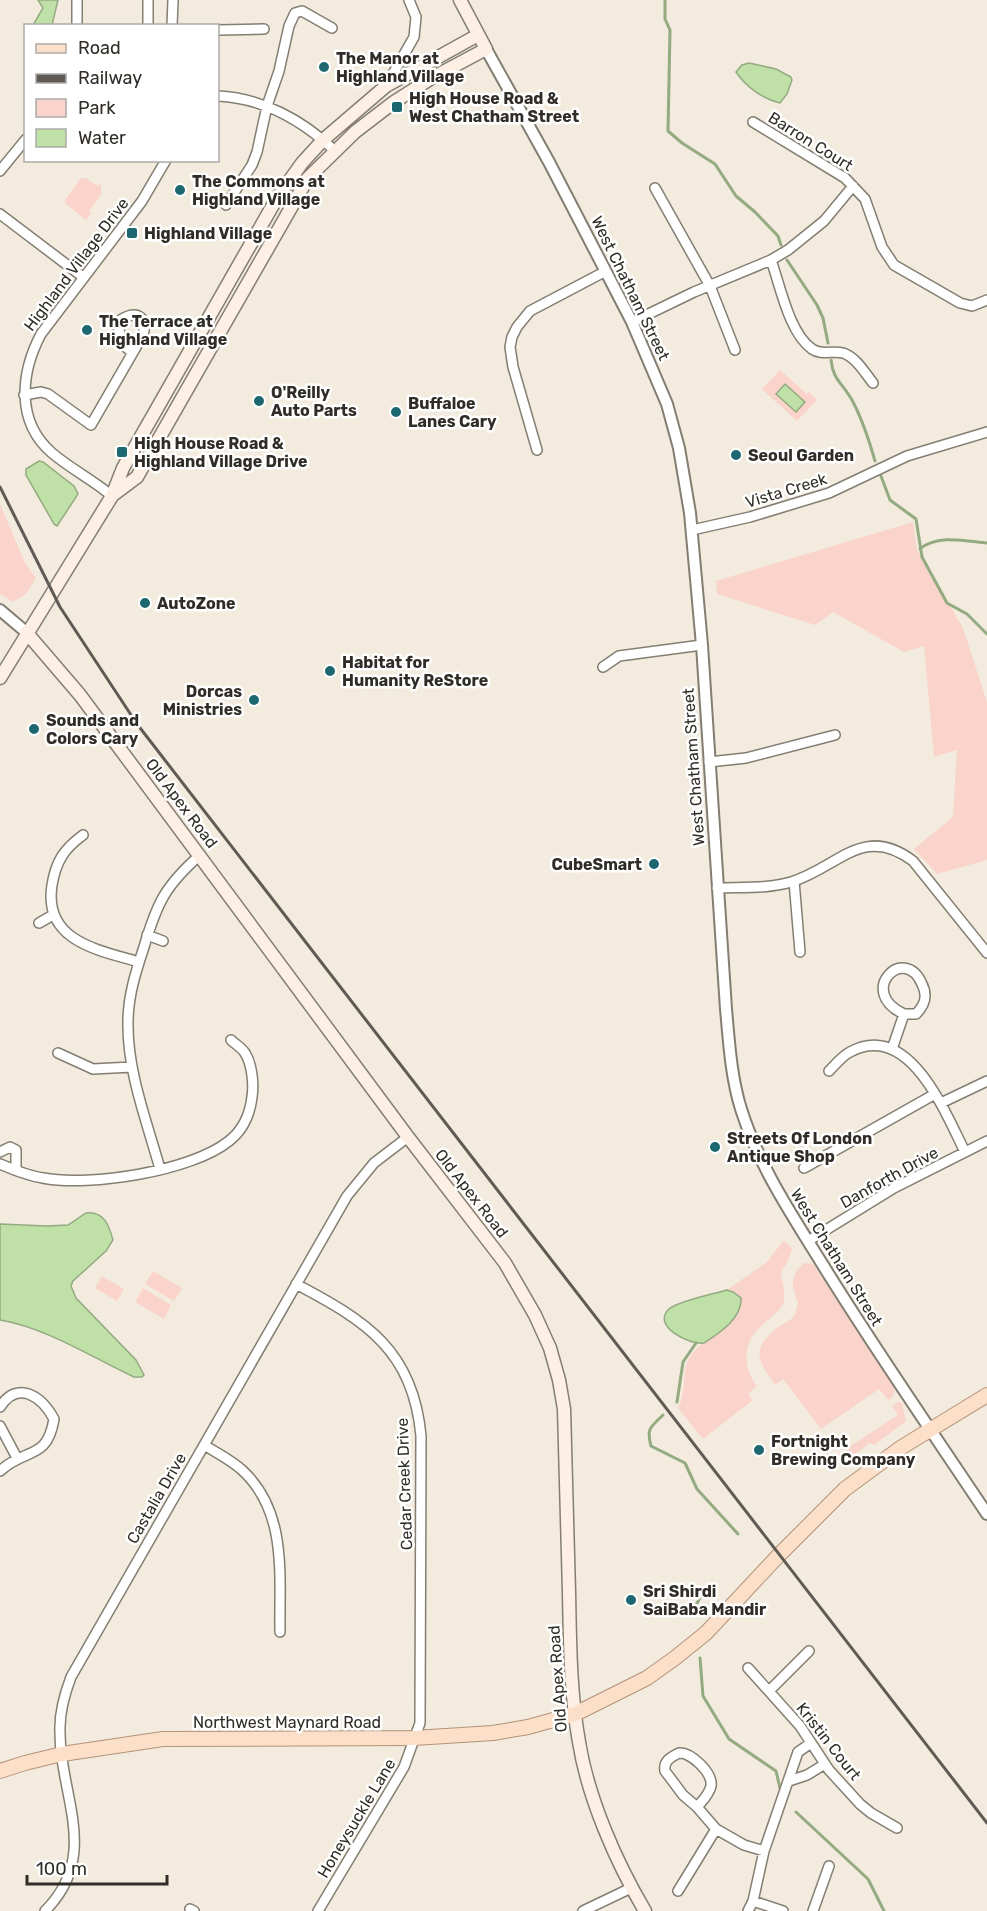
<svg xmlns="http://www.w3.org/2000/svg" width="987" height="1911" font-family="Rubik,sans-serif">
  <rect width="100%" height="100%" fill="#f2ebde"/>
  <path fill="#fad4ca" d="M81 178H86L97 186 101 183V195L89 211 91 214 86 220 66 204 65 200Z
    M780 370 807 394 809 392 817 400 797 421 762 389Z
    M0 504 25 563 36 578 26 594 13 602 0 594Z
    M913 522 917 550 963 628 987 702V860L937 874 914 849 953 817 957 750 934 757 924 646 904 652 833 612 815 625 717 594 716 581Z
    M784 1240 792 1249 788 1261 781 1272C782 1281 787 1296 783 1304 779 1313 767 1320 760 1327 742 1343 743 1369 757 1386L748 1394 753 1400 703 1439 678 1408C685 1395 683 1380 686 1366 690 1348 718 1332 732 1321L733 1292 727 1290 767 1262Z
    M804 1263 813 1264 895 1389 893 1397 888 1400 879 1389 821 1429 783 1379 775 1385C758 1360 750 1350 777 1328 782 1324 790 1321 793 1317 796 1314 797 1307 798 1303 791 1287 790 1274 804 1263Z
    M153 1271 182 1288 174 1301 145 1284Z
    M102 1276 124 1289 117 1301 95 1288Z
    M143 1288 171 1305 164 1319 135 1302Z
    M898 1402 902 1403 906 1421 874 1445 870 1443 850 1458 833 1467 828 1460 821 1465 817 1459 826 1450 832 1458 898 1415 892 1406Z"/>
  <path fill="#bfe0a7" stroke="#94aa81" stroke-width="1.5" d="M38 0H58L52 25H33L43 8Z
    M749 63 776 69 791 77 792 80 787 94 780 103C763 99 746 87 736 72L742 65Z
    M785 384 805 402 796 412 776 394Z
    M39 461 43 462 74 486 78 494 57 526 54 524 26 475V469Z
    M86 1213C104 1211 109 1225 113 1240L106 1251 73 1281 71 1286 76 1298 136 1360 144 1375 142 1377H134C91 1357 47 1328 0 1320V1224L47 1226 68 1225Z
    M727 1290 733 1292 741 1298C742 1319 719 1333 704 1343 689 1345 651 1326 669 1309 678 1301 713 1294 727 1290Z"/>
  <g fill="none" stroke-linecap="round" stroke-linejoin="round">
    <path stroke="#94aa81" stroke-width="3" d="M665 0V19L670 30 668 131 682 143 715 164 736 196 755 212 778 236 781 245
      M787 260 817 305 823 318 828 343
      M831 360C833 381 844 384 853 402 863 421 869 440 875 461
      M881 476 890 500 916 519 922 557 947 603 967 614 987 634
      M920 549C937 534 966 541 987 543
      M677 1402 683 1362 696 1343
      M663 1415C651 1427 646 1428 651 1446L685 1463 697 1489 738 1534
      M692 1612 705 1589
      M700 1658 703 1696 729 1739 776 1771 780 1788
      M796 1812 868 1879 884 1911"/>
    <g stroke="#847e72" stroke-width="12">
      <path id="minor" d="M77 26V0
        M148 26V0
        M172 26 173 0
        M218 30 264 29
        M386 86 414 37 416 17 409 0
        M218 96C262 98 302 120 334 150
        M753 122 845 178 865 199 882 247 894 265 960 303 972 306 987 300
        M0 171 26 139
        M655 188 710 286 735 350
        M226 205 252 165 257 152 267 106 279 71 289 26 295 13 302 11 332 28
        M0 214 83 277
        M771 260C780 285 789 333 812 349 822 356 832 350 843 353 856 357 865 373 873 383
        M632 322 694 292 771 260 788 250 824 221 853 186
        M24 395 41 392 48 394 91 425 143 335C148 318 138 310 122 319L118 327 124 346 132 352
        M537 450 513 367 510 347 512 337 517 327 530 311 606 271
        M112 496C93 480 71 469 52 453 15 421 21 372 41 334L142 201 166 160
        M692 530 750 517 829 493 907 456 987 432
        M603 667 619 656 702 645
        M709 762 746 758 835 735
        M83 835C64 849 56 861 52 885 43 941 98 950 139 962
        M794 881 800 952
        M717 888C742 887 767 889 791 882 838 868 863 823 913 861L987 953
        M39 923 53 915
        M147 935 163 941
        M892 1049 904 1014H916C925 1005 928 996 922 984 904 943 856 992 904 1014
        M58 1053 93 1069 132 1067
        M829 1071C835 1065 842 1056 850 1052 909 1020 945 1112 965 1152
        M941 1103 987 1081
        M0 1152 10 1147 16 1150V1170
        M0 1164C14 1170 29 1176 43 1178 90 1187 192 1171 229 1141 243 1130 250 1114 252 1097 254 1084 252 1064 245 1053 242 1048 235 1044 231 1040
        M804 1168 935 1094
        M160 1169C147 1122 127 1071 128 1022 128 996 136 971 144 947 157 903 165 886 200 855
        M808 1241 894 1188 987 1141
        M296 1284C366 1321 413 1350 421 1436L420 1723 404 1767 318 1911
        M0 1407C18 1379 42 1397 54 1419 47 1461 26 1447 0 1471
        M0 1426 17 1458
        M204 1445C217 1453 231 1460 242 1470 288 1512 279 1576 280 1632
        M748 1668 800 1726 829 1770 860 1804 871 1813 897 1828
        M769 1691 809 1651
        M789 1781 807 1775 825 1764
        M697 1807C702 1801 709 1795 711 1786 713 1773 691 1752 679 1753 671 1757 663 1761 665 1771L683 1795 697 1807 716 1829 744 1845 764 1851
        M678 1891 716 1829
        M753 1901 783 1911
        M190 1909 194 1911
        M45 1911C102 1854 58 1794 60 1727 60 1710 65 1693 71 1677L347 1196 374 1163 408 1137
        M583 1911 631 1888
        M748 1911 753 1901 764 1851 798 1752 811 1743
        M813 1911 829 1866"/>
    </g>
    <g stroke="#847e72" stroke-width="14">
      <path id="tertiary" d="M486 49 549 162 632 322 667 404 679 448 690 513 702 645 726 1009C729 1042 731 1077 741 1109 759 1166 790 1212 821 1262 874 1348 931 1430 987 1514
        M0 610 26 632"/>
    </g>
    <g stroke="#847e72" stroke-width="15">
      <path id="secondary" d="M113 495 137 477 308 178 355 132 394 102 430 79 486 49 460 0
        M26 632 80 695 408 1137 505 1263 535 1315 550 1348 559 1380 564 1409C566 1470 567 1531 569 1592 570 1641 570 1692 579 1742 588 1798 616 1862 645 1911
        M0 678 112 496 123 468 277 198 302 163 323 140 386 86 478 35"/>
    </g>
    <g stroke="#b39379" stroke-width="16">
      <path id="primary" d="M0 1771 25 1763 62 1754 163 1739 414 1738 493 1733 528 1727 575 1714 647 1678 675 1658 706 1633 779 1555 845 1489 902 1447 987 1395"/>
    </g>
    <use href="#minor" stroke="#fff" stroke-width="9"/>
    <use href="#tertiary" stroke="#fff" stroke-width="10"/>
    <use href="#secondary" stroke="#feefe4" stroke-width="12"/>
    <use href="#primary" stroke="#fcdfc9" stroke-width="14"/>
    <path stroke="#5f5b54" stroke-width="3" d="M0 487 60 607 137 724 987 1823"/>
  </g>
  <g fill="#1d6870" stroke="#fff" stroke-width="2">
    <circle cx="324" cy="67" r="6"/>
    <rect x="391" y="101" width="12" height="12" rx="3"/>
    <circle cx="180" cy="190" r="6"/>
    <rect x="126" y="227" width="12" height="12" rx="3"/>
    <circle cx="87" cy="330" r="6"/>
    <circle cx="259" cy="401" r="6"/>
    <circle cx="396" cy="412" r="6"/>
    <rect x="116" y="446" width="12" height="12" rx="3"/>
    <circle cx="736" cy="455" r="6"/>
    <circle cx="145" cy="603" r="6"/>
    <circle cx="330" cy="671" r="6"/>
    <circle cx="254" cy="700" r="6"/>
    <circle cx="34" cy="729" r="6"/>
    <circle cx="654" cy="864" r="6"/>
    <circle cx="715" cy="1147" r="6"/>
    <circle cx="759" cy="1450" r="6"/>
    <circle cx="631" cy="1600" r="6"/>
  </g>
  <g text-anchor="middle" stroke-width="5" stroke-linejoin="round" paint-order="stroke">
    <g font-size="16" font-weight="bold" fill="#302d28" stroke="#fff" text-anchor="start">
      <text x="336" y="64">The Manor at<tspan x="336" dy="18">Highland Village</tspan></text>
      <text x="409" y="104">High House Road &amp;<tspan x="409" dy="18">West Chatham Street</tspan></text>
      <text x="192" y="187">The Commons at<tspan x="192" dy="18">Highland Village</tspan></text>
      <text x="144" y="239">Highland Village</text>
      <text x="99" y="327">The Terrace at<tspan x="99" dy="18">Highland Village</tspan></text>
      <text x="271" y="398">O'Reilly<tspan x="271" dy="18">Auto Parts</tspan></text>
      <text x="408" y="409">Buffaloe<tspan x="408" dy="18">Lanes Cary</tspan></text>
      <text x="134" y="449">High House Road &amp;<tspan x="134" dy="18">Highland Village Drive</tspan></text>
      <text x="748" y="461">Seoul Garden</text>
      <text x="157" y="609">AutoZone</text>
      <text x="342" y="668">Habitat for<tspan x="342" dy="18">Humanity ReStore</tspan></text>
      <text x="242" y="697" text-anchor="end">Dorcas<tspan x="242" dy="18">Ministries</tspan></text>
      <text x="46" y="726">Sounds and<tspan x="46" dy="18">Colors Cary</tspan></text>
      <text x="642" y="870" text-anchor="end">CubeSmart</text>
      <text x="727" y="1144">Streets Of London<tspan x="727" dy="18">Antique Shop</tspan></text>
      <text x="771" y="1447">Fortnight<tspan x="771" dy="18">Brewing Company</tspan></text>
      <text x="643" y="1597">Sri Shirdi<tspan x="643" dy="18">SaiBaba Mandir</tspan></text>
    </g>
    <g font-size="16" fill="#302d28" stroke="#fff">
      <text transform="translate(811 141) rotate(32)" y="6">Barron Court</text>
      <text transform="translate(76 264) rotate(-53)" y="6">Highland Village Drive</text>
      <text transform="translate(631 288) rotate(64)" y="6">West Chatham Street</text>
      <text transform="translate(786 490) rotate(-17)" y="6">Vista Creek</text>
      <text transform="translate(693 767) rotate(-94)" y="6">West Chatham Street</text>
      <text transform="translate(182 803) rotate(53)" y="6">Old Apex Road</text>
      <text transform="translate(889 1177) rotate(-29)" y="6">Danforth Drive</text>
      <text transform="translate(472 1193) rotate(52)" y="6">Old Apex Road</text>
      <text transform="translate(837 1257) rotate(58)" y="6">West Chatham Street</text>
      <text transform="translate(404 1484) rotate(-92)" y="6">Cedar Creek Drive</text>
      <text transform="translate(156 1498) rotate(-60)" y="6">Castalia Drive</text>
      <text transform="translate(557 1679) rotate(-94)" y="6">Old Apex Road</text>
      <text x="287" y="1728">Northwest Maynard Road</text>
      <text transform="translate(829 1741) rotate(52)" y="6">Kristin Court</text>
      <text transform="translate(356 1818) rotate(-59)" y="6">Honeysuckle Lane</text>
    </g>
  </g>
  <rect x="24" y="24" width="195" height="138" fill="#ffffff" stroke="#acaba9" stroke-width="1.5"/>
  <rect x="36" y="44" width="30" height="9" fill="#fcdfc9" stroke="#acaba9" stroke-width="1.5"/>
  <text x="78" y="54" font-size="18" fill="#302d28">Road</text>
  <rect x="36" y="74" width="30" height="9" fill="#5f5b54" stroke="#acaba9" stroke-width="1.5"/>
  <text x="78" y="84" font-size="18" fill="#302d28">Railway</text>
  <rect x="36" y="99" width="30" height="18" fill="#fad4ca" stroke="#acaba9" stroke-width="1.5"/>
  <text x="78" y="114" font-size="18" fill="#302d28">Park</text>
  <rect x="36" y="129" width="30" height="18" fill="#bfe0a7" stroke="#acaba9" stroke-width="1.5"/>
  <text x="78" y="144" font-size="18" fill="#302d28">Water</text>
  <path d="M27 1875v9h140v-9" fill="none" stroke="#302d28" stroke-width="3"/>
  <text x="36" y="1875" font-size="18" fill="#302d28" stroke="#ffffff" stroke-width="4.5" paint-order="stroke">100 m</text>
</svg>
